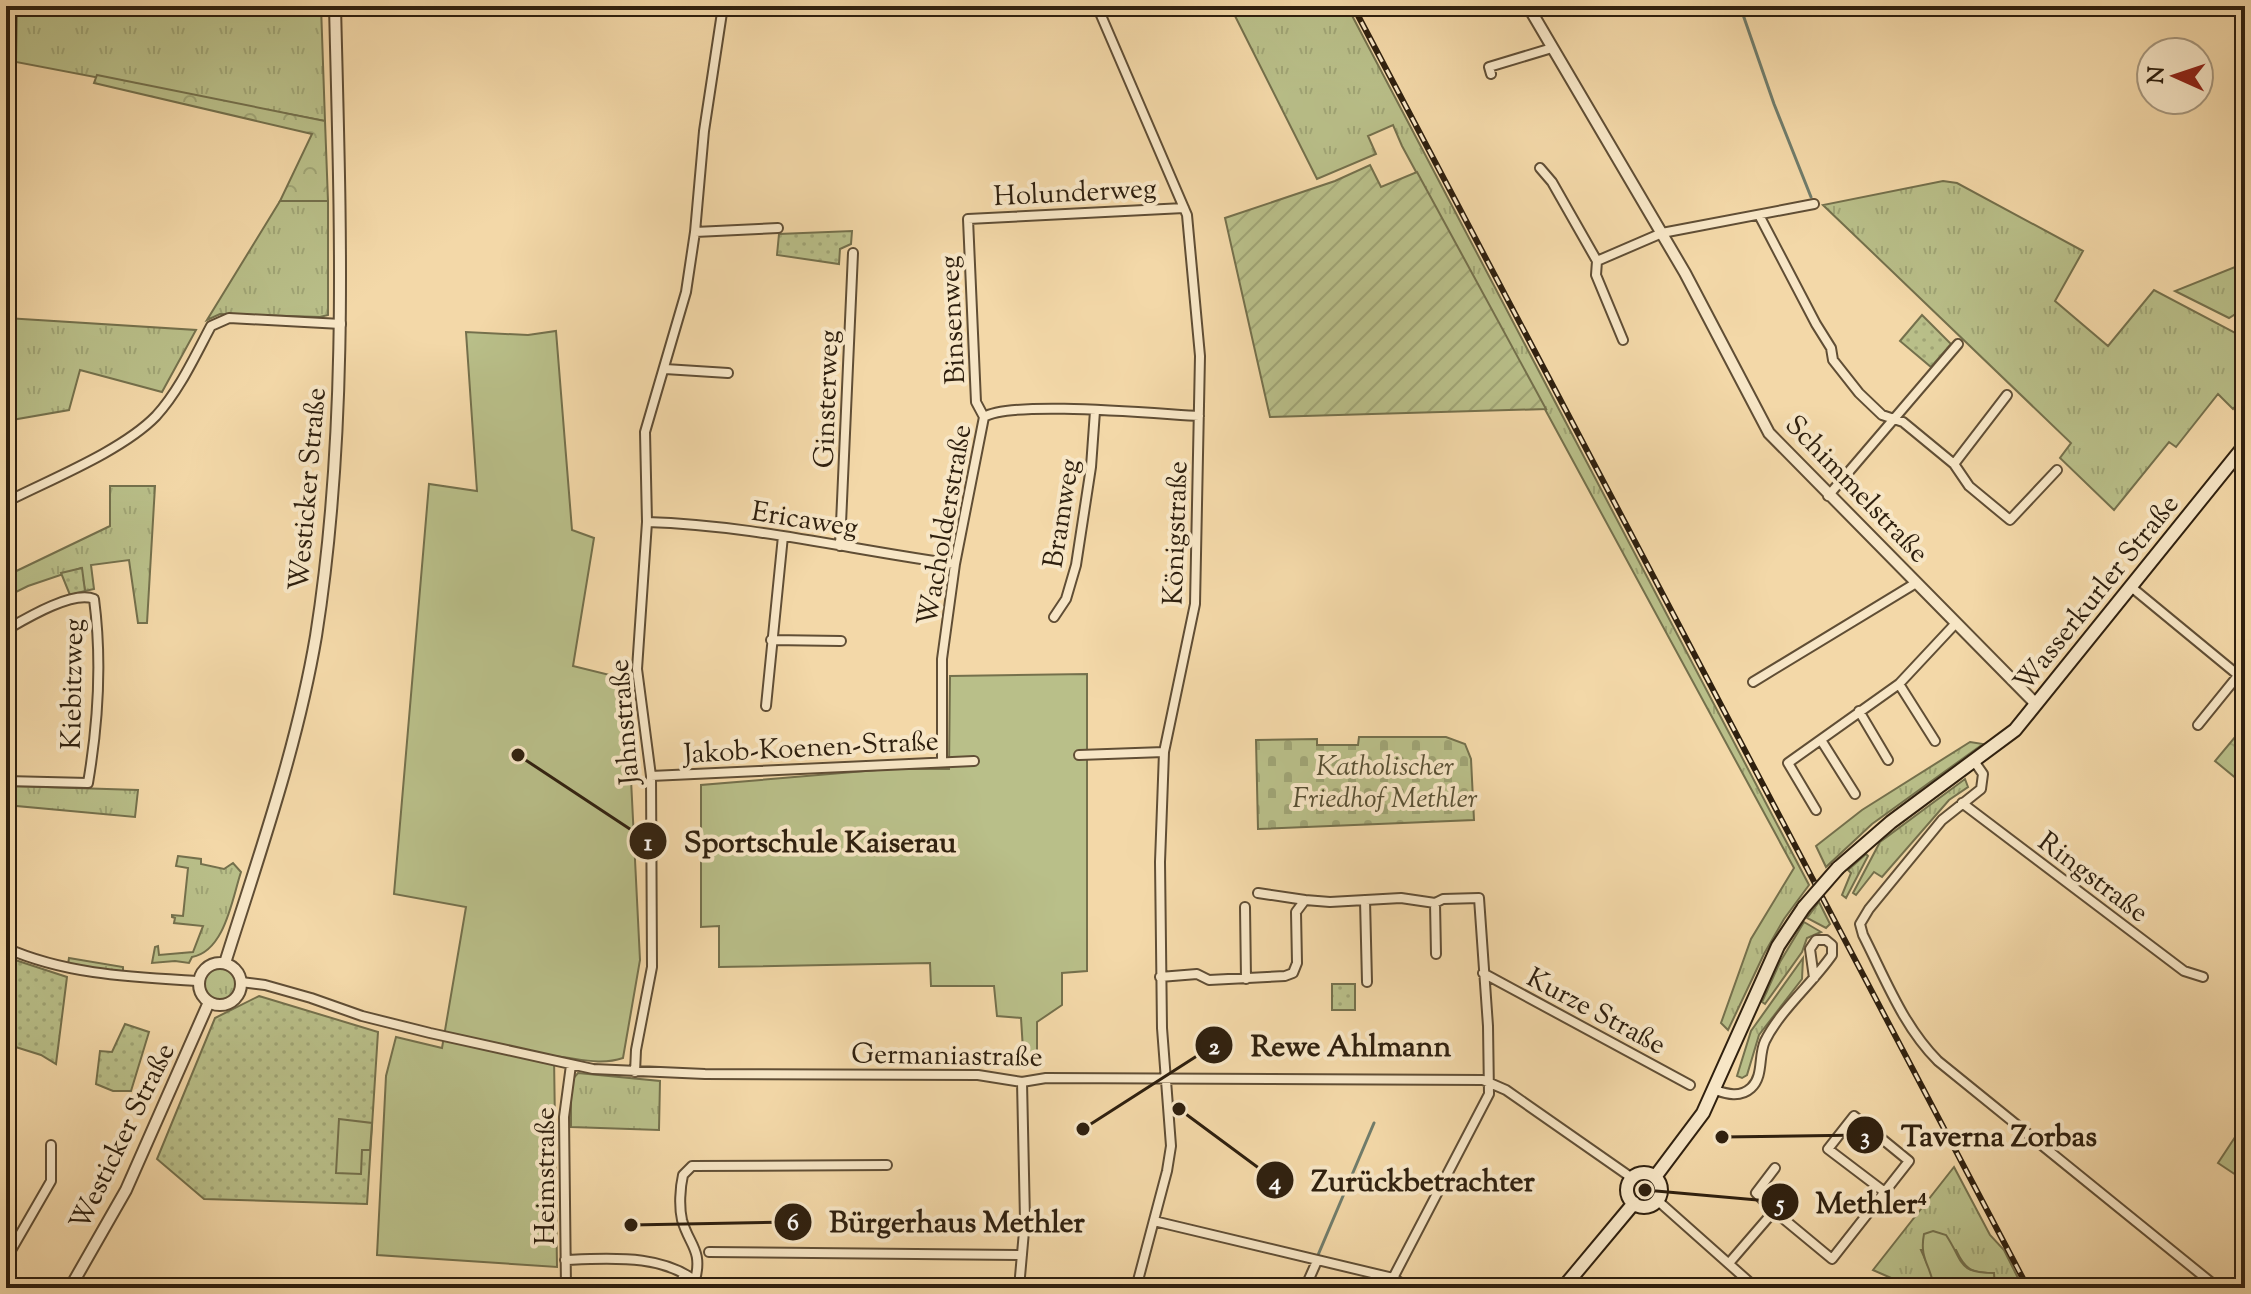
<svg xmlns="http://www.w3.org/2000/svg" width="2251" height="1294" font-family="'Sorts Mill Goudy',serif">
  <defs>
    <pattern id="grass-tufts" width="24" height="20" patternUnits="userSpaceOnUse" patternTransform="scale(2)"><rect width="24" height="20" fill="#b9bf89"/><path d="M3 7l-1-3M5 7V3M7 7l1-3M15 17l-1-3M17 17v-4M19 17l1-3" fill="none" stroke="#9fa475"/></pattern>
    <pattern id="forest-crowns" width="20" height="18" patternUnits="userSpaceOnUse" patternTransform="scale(2)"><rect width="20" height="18" fill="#b9bf89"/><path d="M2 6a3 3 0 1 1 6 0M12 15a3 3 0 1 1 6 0" fill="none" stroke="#9fa475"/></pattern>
    <pattern id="cemetery-stones" width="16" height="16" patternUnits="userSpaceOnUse" patternTransform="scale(2)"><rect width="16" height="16" fill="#b9bf89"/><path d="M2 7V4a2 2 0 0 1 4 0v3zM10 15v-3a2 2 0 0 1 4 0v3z" fill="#9fa475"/></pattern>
    <pattern id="park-dots" width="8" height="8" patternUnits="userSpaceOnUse" patternTransform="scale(2)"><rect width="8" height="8" fill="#b9bf89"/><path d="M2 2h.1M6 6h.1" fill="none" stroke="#9fa475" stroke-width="1.8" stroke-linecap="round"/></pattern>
    <pattern id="garden-furrows" width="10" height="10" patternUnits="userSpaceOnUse" patternTransform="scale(2)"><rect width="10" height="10" fill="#b9bf89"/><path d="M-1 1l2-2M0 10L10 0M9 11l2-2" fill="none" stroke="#9fa475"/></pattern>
  </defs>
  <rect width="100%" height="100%" fill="#f3d8a8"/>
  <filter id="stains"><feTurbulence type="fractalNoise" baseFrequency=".0025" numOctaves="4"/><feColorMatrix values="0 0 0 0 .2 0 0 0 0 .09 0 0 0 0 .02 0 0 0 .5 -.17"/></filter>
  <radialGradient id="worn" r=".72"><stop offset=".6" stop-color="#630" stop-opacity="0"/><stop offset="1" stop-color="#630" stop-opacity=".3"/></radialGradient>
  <path fill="url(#grass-tufts)" stroke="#74704c" stroke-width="2" d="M17 6H321L325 121 16 62Z
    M1230 6H1347L1809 885 1784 919 1764 954 1728 1030 1721 1023 1751 939 1794 868 1402 146 1393 125 1368 136 1376 154 1317 179Z
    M1943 181 1957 183 2083 251 2055 301 2108 346 2154 290 2245 338V394L2233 409 2218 394 2176 447 2169 442 2114 510 2060 458 2071 443 1823 205Z
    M280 201H328V315L320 317 220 314 207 320Z
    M2245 263V308L2229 318 2175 291Z
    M6 318 196 330 162 392 80 370 69 410 6 421Z
    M110 486H155L147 623H138L129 560 91 565 94 589 85 591 81 568 28 586 6 597V576L110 526Z
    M1970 742 1983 744 1872 824 1826 867 1816 846 1862 810Z
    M1965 779 1968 787 1949 800 1882 877 1874 872 1856 895 1853 893 1880 842Z
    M12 786 138 790 135 817 6 805 9 788Z
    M1866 854 1868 856 1846 898 1842 895 1851 873 1848 870Z
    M178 856 201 859V864L224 869 233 863 241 872C232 899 225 951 192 957L189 963 175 961 152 963 155 947 158 946 159 955 193 952 203 926 174 923 175 918 172 917V915L183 916 188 868 176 866Z
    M1819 902 1830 924 1826 928 1807 918Z
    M1804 922 1821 932 1807 938 1802 952 1765 1004 1762 1002 1780 962Z
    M69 958 123 967V973L68 964Z
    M1803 958 1802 979 1759 1035 1747 1075 1742 1078 1737 1076 1751 1031Z
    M203 983a17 17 0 1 1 34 0a17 17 0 1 1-34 0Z
    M578 1073 660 1081 659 1130 571 1127V1081Z
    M2245 1122V1181L2218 1163Z
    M1954 1167 1990 1235 2004 1250 2023 1288H1995L1993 1273C1972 1273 1965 1270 1956 1250H1921L1933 1277 1934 1288H1906L1905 1284 1873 1270Z"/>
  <path fill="url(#forest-crowns)" stroke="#74704c" stroke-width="2" d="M97 75 325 121 328 201H280L312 134 94 83Z
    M2245 725V834L2236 828 2238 780 2215 761Z"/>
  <path fill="url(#cemetery-stones)" stroke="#74704c" stroke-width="2" d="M1359 737H1446L1465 744 1471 759 1474 820 1258 829 1256 740 1317 739V745H1358Z"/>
  <path fill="url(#park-dots)" stroke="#74704c" stroke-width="2" d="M852 231 851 244 840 249 839 264 777 255 779 234Z
    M1922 315 1951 344 1931 367 1900 341Z
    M82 568 85 591 70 595 61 573Z
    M6 957 67 977 56 1064 41 1055 6 1044Z
    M1332 984H1355V1010H1332Z
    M259 996 378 1032 367 1204 204 1199 157 1159 215 1018Z
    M125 1024 149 1032 131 1091H113L96 1084 100 1051 112 1052Z"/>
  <path fill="url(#garden-furrows)" stroke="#74704c" stroke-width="2" d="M1370 165 1381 187 1417 172 1546 409 1270 417 1225 218 1335 181Z"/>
  <path fill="#b9bf89" stroke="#74704c" stroke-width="2" d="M556 331 572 530 594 538 573 666 626 679 640 960 623 1058C599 1066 578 1058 554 1056L557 1267 377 1255 386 1076 396 1037 442 1048 466 907 394 894 429 484 477 491 466 332 528 335Z
    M1087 674V971L1062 973V1005L1037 1022V1067L1024 1066 1021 1018 997 1016 994 986H931L930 963 719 967V926L701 927V785L889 769H949L950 676Z
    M339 1119 372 1123 370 1150H362L361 1174 336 1173Z
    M1933 1231 1946 1235C1964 1262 1957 1273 1994 1273L1995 1288H1934C1931 1265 1919 1260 1924 1234Z"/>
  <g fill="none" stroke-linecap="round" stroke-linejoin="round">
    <path stroke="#707c6b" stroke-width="3" d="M1740 6 1774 104 1811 197
      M1318 1255 1374 1123"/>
    <g stroke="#604e35" stroke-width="12">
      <path id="minor" d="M1097 6 1187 215 1200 356 1195 604 1164 752 1160 862 1162 1028 1171 1146 1167 1171 1136 1288
        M1491 74 1489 67 1552 48
        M1540 168 1552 182 1597 261 1662 233 1814 204
        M1759 215 1816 324 1831 348 1833 360 1859 393 1882 415 1903 422 1954 464 1969 486 2010 520 2057 470
        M695 232 778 228
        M1597 261 1596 275 1623 340
        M665 369 728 373
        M984 417 976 402 968 219 1184 208
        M1954 464 2007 395
        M1828 496 1958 344
        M6 502C51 479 122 451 156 416 179 391 195 356 211 326L229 318 341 324
        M647 522C751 525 852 550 955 564
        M840 546 853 253
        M2130 586 2238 675
        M1054 617 1066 599 1076 565 1091 467 1095 411
        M6 630C25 619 73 590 94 599 102 659 98 724 88 783L6 781
        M771 640 841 641
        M6 680 8 748 6 774
        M1753 682 1916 583
        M1899 684 1935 741
        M766 706 783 536
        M1859 711 1888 760
        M2198 725 2245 667
        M1821 740 1855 794
        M1079 755 1164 752
        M942 761V659L955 564 984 417C1011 400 1159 414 1199 416
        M1974 761 1983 774 1981 789 1942 820 1869 909 1860 924 1863 935C1885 978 1903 1026 1938 1061L2218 1288
        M651 776 974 761
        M1962 803 2184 971 2203 977
        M1816 810 1788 763 1899 684 1956 623
        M1258 893 1305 900
        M1365 900 1367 982
        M1435 903 1436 954
        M1245 907 1246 979
        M6 948C67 975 133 977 199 981
        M1483 973 1690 1085
        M1160 977 1197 974 1209 980 1285 976 1293 973 1297 963 1296 912 1305 900 1330 902 1401 898 1435 903 1443 899 1479 898 1488 1026 1489 1094 1393 1278
        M241 982 265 985 311 998 362 1016 430 1033 593 1069 705 1074 978 1075 1022 1082 1046 1078 1483 1080 1506 1090 1632 1178
        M635 1072 636 1050 652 967 651 776 637 669 647 522 645 432 686 292 695 232 704 131 723 6
        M1715 1090C1727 1094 1740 1098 1751 1088 1764 1076 1758 1056 1765 1041 1781 1009 1812 984 1832 955V945L1826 940H1816L1810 949 1814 978
        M1657 1200 1756 1288
        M1774 1211 1756 1193 1775 1168
        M1154 1221 1393 1278 1409 1288
        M709 1252 1022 1255
        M6 1259 51 1181V1145
        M565 1260C609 1258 670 1253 703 1288
        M1730 1262 1774 1211 1832 1259 1909 1161 1854 1116 1828 1149 1886 1193
        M695 1280C703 1250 689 1245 682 1220 679 1207 680 1188 683 1175L692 1166 887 1165
        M566 1288 564 1117 571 1065
        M679 1288 684 1274
        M1019 1288 1025 1220 1022 1082
        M1305 1288 1317 1261"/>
    </g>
    <g stroke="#604e35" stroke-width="14">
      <path id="tertiary" d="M1528 6 1685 273 1769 433 2036 704
        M199 984a21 21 0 1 1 42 0a21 21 0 1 1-42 0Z
        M225 963C259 855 297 748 316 636 349 427 340 216 335 6
        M70 1288 126 1190 209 1002"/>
    </g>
    <g stroke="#2f200f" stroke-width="16">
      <path id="secondary" d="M1838 868 1891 822 2015 730 2245 445
        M1627 1190a17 17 0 1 1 34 0a17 17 0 1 1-34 0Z
        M1655 1177 1703 1113 1778 946 1804 907
        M1563 1288 1634 1203"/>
    </g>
    <use href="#minor" stroke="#f7e6c6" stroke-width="8"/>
    <use href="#tertiary" stroke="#f7e6c6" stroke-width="10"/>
    <use href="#secondary" stroke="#f7e6c6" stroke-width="12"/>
    <g stroke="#2f200f" stroke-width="6">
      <path id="rail" d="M1353 6 2028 1288"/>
    </g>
    <use href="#rail" stroke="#f7e6c6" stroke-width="3" stroke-dasharray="9" stroke-linecap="butt"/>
    <g stroke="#2f200f" stroke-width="16" stroke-linecap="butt">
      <path id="secondary-bridge" d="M1804 907 1838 868"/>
    </g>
    <use href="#secondary-bridge" stroke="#f7e6c6" stroke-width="12"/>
  </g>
  <g text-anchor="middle" stroke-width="8" stroke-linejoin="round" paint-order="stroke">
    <g font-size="28" fill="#2f200f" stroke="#f7e6c6">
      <text transform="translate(1075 191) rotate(-3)" y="10">Holunderweg</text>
      <text transform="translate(951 320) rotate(-93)" y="10">Binsenweg</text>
      <text transform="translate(825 399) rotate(-88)" y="10">Ginsterweg</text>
      <text transform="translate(1858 488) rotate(46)" y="10">Schimmelstraße</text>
      <text transform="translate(306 489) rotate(-85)" y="10">Westicker Straße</text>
      <text transform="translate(1060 513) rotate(-81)" y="10">Bramweg</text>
      <text transform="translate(805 518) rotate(9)" y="10">Ericaweg</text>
      <text transform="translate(943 525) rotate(-80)" y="10">Wacholderstraße</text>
      <text transform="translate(1174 533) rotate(-88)" y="10">Königstraße</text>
      <text transform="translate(2095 592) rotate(-51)" y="10">Wasserkurler Straße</text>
      <text transform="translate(71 684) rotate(-89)" y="10">Kiebitzweg</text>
      <text transform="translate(623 722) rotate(-95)" y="10">Jahnstraße</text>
      <text transform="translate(811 746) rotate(-3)" y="10">Jakob-Koenen-Straße</text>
      <text transform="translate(2094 876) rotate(37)" y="10">Ringstraße</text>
      <text transform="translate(1597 1010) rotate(28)" y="10">Kurze Straße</text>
      <text transform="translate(947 1054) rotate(1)" y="10">Germaniastraße</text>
      <text transform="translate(121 1136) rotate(-64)" y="10">Westicker Straße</text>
      <text transform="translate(544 1176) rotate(-90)" y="10">Heimstraße</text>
    </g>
    <g font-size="28" font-style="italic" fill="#585034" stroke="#f7e6c6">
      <text x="1385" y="775">Katholischer<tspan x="1385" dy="32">Friedhof Methler</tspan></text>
    </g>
  </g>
  <path fill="none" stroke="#2f200f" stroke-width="3" d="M518 755L648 841M1083 1129L1214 1045M1722 1137L1865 1135M1179 1109L1275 1180M1645 1190L1780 1202M631 1225L793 1222"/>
  <g fill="#2f200f" stroke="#f7e6c6" stroke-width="3">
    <circle cx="518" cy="755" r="8"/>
    <circle cx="1083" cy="1129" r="8"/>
    <circle cx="1722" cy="1137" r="8"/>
    <circle cx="1179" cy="1109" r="8"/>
    <circle cx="1645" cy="1190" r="8"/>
    <circle cx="631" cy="1225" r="8"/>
    <circle cx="648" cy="841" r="20"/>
    <circle cx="1214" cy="1045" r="20"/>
    <circle cx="1865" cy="1135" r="20"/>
    <circle cx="1275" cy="1180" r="20"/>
    <circle cx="1780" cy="1202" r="20"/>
    <circle cx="793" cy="1222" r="20"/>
  </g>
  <g font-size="24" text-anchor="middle" font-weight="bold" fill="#fff">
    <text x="648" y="850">1</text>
    <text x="1214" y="1054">2</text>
    <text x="1865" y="1144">3</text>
    <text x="1275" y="1189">4</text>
    <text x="1780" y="1211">5</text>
    <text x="793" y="1230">6</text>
  </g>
  <g font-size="30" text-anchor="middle" font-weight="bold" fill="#2f200f" stroke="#f7e6c6" stroke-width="8" stroke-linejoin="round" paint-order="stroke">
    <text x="820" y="852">Sportschule Kaiserau</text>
    <text x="1351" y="1056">Rewe Ahlmann</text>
    <text x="1999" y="1146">Taverna Zorbas</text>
    <text x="1423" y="1191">Zurückbetrachter</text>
    <text x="1871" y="1213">Methler⁴</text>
    <text x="957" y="1232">Bürgerhaus Methler</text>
  </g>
  <rect width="2251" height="1294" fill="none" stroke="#f3d8a8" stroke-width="32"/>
  <rect x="8" y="8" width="2235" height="1278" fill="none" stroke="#2f200f" stroke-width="4"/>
  <rect x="16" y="16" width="2219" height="1262" fill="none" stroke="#2f200f" stroke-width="2"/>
  <g transform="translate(2175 76) rotate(273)"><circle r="38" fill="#f7e6c6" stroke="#a7977d" stroke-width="2"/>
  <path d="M0-6L14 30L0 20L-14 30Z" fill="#8f2418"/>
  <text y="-12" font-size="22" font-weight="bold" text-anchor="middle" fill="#2f200f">N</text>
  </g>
  <rect width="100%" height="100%" filter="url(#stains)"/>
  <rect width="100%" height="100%" fill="url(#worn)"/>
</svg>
